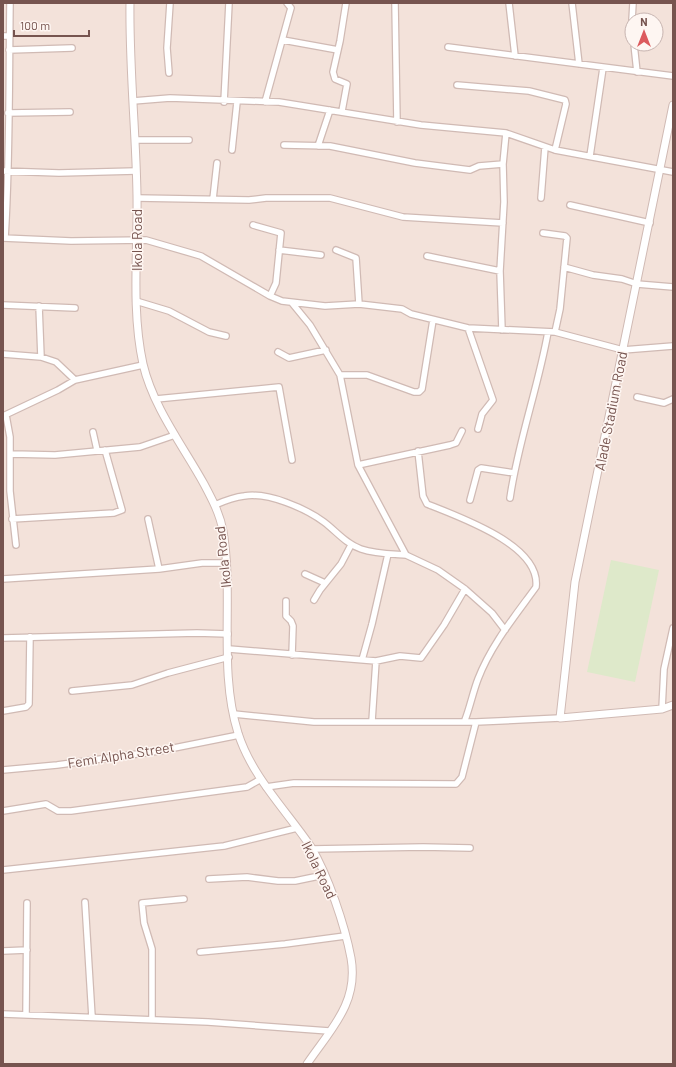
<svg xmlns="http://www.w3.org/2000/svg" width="676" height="1067" font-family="Barlow,sans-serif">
  <rect width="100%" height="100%" fill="#fbf1ec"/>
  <path fill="#f3e2da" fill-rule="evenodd" d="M3 3H673V1064H3ZM632 20H656V44H632Z"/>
  <path fill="#dee9ca" d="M611 560 659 570 635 682 587 672Z"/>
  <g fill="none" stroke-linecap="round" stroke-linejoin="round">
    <g stroke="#d0bab4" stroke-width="8">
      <path id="minor" d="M395 3 397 122
        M509 3 515 56
        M572 3 579 64
        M632 20 633 3
        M3 36H9
        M283 40 338 50
        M634 44 637 72
        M448 47 673 76
        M9 50 72 48
        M169 73 167 48 170 3
        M457 85 529 91 565 100 566 104 555 150
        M133 101 170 98 279 102 421 125 506 133 555 150 673 172
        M224 102 229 3
        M265 102 289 15 291 8 287 3
        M342 111 347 84 335 79 333 72 340 41 346 3
        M8 113 70 112
        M135 140H189
        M284 145 330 146 415 163 470 170 479 166 503 164
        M318 146 330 110
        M232 150 237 102
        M590 156 603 68
        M3 171 59 173 136 171
        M137 198 249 200 266 198H330L403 217 503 223
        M541 198 545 147
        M213 199 217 163
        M570 205 650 223
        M253 225 281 233 276 283 270 296
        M543 233 565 236 567 238 560 309 555 332
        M3 238 71 241 146 240 201 256 270 296 282 301 325 306 359 304 402 309 411 314 468 328 555 332 623 350 673 346
        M5 238C10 160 9 81 10 3
        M279 250 321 255
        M336 250 356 258 359 304
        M427 256 500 271
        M564 267 593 275 622 279 637 284 673 287
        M136 301 169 311 209 332 226 336
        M292 303 310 325 340 375H367L414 392H419L422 389 433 320
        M3 305 75 308
        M39 306 41 357
        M468 328 493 400 482 414 478 429
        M502 330 500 271 504 202 503 164 506 133
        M278 352 289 358 326 350
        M3 354 41 357 56 362 75 380
        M340 375 358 465 406 555 438 570 465 589 492 613 505 630
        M637 397 664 403 673 399
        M156 399 279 387 292 460
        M6 415 10 437V491L16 545
        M3 416 58 390 75 380 143 365
        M93 432 97 450
        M418 451 423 496 427 504C459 517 541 545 536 587 515 616 491 645 478 679 473 692 470 707 465 720
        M12 454 55 455 140 447 175 435
        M358 465 450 445 456 443 462 431
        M510 498C518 442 538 388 548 332
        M470 500 478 470 481 468 514 473
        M215 505C224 501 234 497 244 496 268 492 305 508 324 522 336 531 346 544 361 549 375 554 391 554 406 555
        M12 519 114 513 122 510 105 450
        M148 519 159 569
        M305 574 325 583
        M3 579 159 569 202 563H227
        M314 600 320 590 341 564 351 545
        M286 601V616L291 621 293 626 292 655
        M3 638 197 633 228 634
        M229 649 376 661 400 656 421 658 444 625 465 589
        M362 660 372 624 388 554
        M72 691 132 685 168 673 229 657
        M662 709 664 669 673 628
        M3 711 26 707 29 704 30 637
        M234 714 314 722H476L560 718
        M372 721 376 661
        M3 770 57 765 159 751 239 735
        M266 787 294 783 456 784 462 777 476 722
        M3 811 46 804 58 811H71L247 787 261 779
        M312 849 423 847 470 848
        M3 870 224 846 297 828
        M209 879 247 877 278 881H295L324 875
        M85 902 92 1017
        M3 951 27 950
        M200 952 285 944 345 936
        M3 1014 208 1022 329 1031
        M26 1015 27 903
        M152 1019V949L144 923 142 903 184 899"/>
    </g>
    <g stroke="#d0bab4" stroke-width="9">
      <path id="tertiary" d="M130 3C129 67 136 131 137 195 138 250 131 309 143 364 153 407 183 446 204 484 212 499 220 514 223 531 234 597 218 669 238 733 252 777 286 810 311 847 328 875 345 926 351 958 359 1003 330 1030 307 1064
        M673 105 575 582 560 718 662 709 673 705"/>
    </g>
    <use href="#minor" stroke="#fff" stroke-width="5.5"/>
    <use href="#tertiary" stroke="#fff" stroke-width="7"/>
  </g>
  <g text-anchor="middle" stroke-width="3" stroke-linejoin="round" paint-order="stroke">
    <g font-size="14" fill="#76544f" stroke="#fef6f2">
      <text transform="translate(137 240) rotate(-90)" y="5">Ikola Road</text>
      <text transform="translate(611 411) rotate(-79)" y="5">Alade Stadium Road</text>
      <text transform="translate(223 557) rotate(-96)" y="5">Ikola Road</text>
      <text transform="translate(121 755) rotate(-9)" y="5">Femi Alpha Street</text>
      <text transform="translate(319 870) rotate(64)" y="5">Ikola Road</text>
    </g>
  </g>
  <rect width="676" height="1067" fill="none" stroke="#76544f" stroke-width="8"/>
  <g transform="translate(644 32)"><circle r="19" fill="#fef6f2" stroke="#c8b5b1"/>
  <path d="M0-3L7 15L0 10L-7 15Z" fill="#dc5a5d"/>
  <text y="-6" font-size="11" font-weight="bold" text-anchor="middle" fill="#76544f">N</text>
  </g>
  <path d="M14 30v6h75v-6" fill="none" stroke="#76544f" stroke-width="2"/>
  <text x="20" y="30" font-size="12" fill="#76544f" stroke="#fef6f2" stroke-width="3" paint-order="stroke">100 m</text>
</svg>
